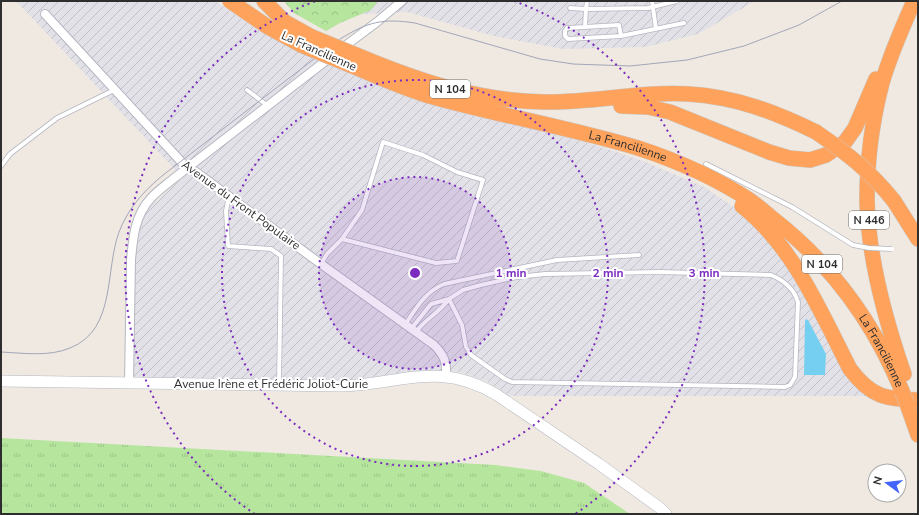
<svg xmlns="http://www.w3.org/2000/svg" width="919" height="515" font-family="'Nunito Sans',sans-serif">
  <defs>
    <pattern id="industrial-furrows" width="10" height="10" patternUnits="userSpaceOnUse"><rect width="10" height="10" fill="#e3e1e8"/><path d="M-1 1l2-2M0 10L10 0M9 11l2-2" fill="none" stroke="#c3c1c7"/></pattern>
    <pattern id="grass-tufts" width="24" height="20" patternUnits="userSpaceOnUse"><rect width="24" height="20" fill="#b6e59e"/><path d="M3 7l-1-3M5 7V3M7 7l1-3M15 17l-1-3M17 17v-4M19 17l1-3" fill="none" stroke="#9dc588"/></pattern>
    <pattern id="forest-crowns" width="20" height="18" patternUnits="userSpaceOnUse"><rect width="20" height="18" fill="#b6e59e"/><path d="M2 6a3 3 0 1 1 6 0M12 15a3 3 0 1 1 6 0" fill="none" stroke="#9dc588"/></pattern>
  </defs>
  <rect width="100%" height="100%" fill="#efe9e1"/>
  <path fill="url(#industrial-furrows)" d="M16 1H215L267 35 394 92 430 103 585 142 641 160 704 187 740 211 771 241 870 396H511L486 381 460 372 430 370 343 381 196 378 132 379 134 263 137 235 142 220 150 207 169 189 183 178Z
    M290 1H755L698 34 645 47 563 49 494 36 407 12 304 17Z"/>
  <path fill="url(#grass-tufts)" d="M1 438 495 465 541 471 584 483 630 514H1Z"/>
  <path fill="url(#forest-crowns)" d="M284 1H378L371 10 340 23 326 31 294 13Z"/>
  <path fill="#75cff0" d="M806 319 808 320 826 354 825 375H804L805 321Z"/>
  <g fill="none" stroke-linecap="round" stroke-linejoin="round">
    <g stroke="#b4b7c1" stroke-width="5.5">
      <path id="lane" d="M652 1 656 29
        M570 8 586 9 587 1
        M585 26 586 9 648 8 677 1
        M621 36 619 25 567 28 565 31V36L568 39 621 36 684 23
        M247 90 268 106
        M706 164 792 207 853 245
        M1 166 10 154 57 118 114 90
        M229 196 226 211 228 246 271 249 281 256 279 384
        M321 264 327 254 342 239 362 210 383 142 423 155 457 172 483 180 457 261 436 263 342 239
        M405 325C415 309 426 291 444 284L557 260 639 255
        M411 329 431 304 449 299 463 290 481 285 517 277 545 274 659 272 771 275C783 280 794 289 798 302L795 377 790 385 785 387 512 382 505 379 471 355 466 347 462 325 449 299
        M416 332C425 319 439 313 449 299"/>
    </g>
    <g stroke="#b4b7c1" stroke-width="10">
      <path id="street" d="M45 14 187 168 196 172 321 264 434 345C444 355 447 362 446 376
        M341 49 377 22 402 1
        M129 383 131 260C133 237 135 215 151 198 157 191 166 185 173 179L332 56"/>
    </g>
    <g stroke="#b4b7c1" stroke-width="12">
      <path id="secondary" d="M1 381 342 386C401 384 440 360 497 395L599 464 660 508 666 514"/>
    </g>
    <g stroke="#c9c9c9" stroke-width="16">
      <g id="highway">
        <path d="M230 1 268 27 301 45"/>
        <path d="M264 1 285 22 312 37"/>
        <path d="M361 57C421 82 479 101 545 102 593 103 641 91 689 94 736 97 775 112 816 132"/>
        <path id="s1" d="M350 65C375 76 400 87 426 95 496 115 568 127 638 148 678 161 716 178 751 201 758 206 765 212 772 218 830 263 874 323 902 391"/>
        <path d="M621 106 648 107 670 112 769 152 789 158 810 160 826 155 845 142 855 128 876 79"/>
        <path d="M894 201 918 239"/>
        <path d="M742 206C794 247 820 311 850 369 871 397 885 399 918 400"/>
        <path d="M904 374C885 319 868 258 867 200 867 160 872 121 882 83 890 55 902 28 914 1"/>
        <path d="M907 404 918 435"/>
      </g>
    </g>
    <use href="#lane" stroke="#fff" stroke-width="4"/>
    <use href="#street" stroke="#fff" stroke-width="8"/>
    <use href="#secondary" stroke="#fff" stroke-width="11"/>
    <use href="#highway" stroke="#ffa35c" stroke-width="15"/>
    <path stroke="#a3a6b8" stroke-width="1" d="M1 352C23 353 49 357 70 348 119 329 103 264 122 225 132 203 149 186 167 172L340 39C368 22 382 18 415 23L540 59 573 64 630 66 687 60 744 46 799 25 842 1"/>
    <g stroke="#b4b7c1" stroke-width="5.5" stroke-linecap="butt">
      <path id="lane-bridge" d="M853 245 869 248 892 249"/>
    </g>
    <g stroke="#c9c9c9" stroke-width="16" stroke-linecap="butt">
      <path id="highway-bridge" d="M312 37 361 57
        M301 45 350 65
        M816 132C848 154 870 171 894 201
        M902 391 907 404"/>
    </g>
    <use href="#lane-bridge" stroke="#fff" stroke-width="4"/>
    <use href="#highway-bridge" stroke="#ffa35c" stroke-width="15"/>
  </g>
  <circle cx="415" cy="273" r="96" fill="#7b2cbf" fill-opacity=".12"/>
  <g fill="none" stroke="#7b2cbf" stroke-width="2" stroke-dasharray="2 4">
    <circle cx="415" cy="273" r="96"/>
    <circle cx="415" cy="273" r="193"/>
    <path d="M255 514A289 289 0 0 1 316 1M514 1A289 289 0 0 1 575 514"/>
  </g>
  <g text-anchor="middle" stroke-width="4" stroke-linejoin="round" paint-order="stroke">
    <g fill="#fff" stroke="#6d6d6d" stroke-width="1">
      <rect x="430" y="80" width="40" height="18" rx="3"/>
      <rect x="849" y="211" width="40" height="18" rx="3"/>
      <rect x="802" y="255" width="40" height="18" rx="3"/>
    </g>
    <g font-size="11" font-weight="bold" fill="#2e2e2e">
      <text x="450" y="93">N 104</text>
      <text x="869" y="224">N 446</text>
      <text x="822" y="268">N 104</text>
    </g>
    <g font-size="12" fill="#2e2e2e" stroke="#fff">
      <text transform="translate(319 51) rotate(24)" y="4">La Francilienne</text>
      <text dy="4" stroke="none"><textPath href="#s1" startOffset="290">La Francilienne</textPath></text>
      <text transform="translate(241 205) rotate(36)" y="4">Avenue du Front Populaire</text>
      <text dy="4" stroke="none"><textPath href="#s1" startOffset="626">La Francilienne</textPath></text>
      <text x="271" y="388">Avenue Irène et Frédéric Joliot-Curie</text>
    </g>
  </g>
  <circle cx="415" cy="273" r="6" fill="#7b2cbf" stroke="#fff" stroke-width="2"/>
  <g font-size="12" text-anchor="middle" font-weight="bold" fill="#7b2cbf" stroke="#fff" stroke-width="4" stroke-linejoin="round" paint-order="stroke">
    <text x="511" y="277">1 min</text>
    <text x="608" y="277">2 min</text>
    <text x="704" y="277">3 min</text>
  </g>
  <rect width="919" height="515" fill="none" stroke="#2e2e2e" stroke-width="4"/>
  <g transform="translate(887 483) rotate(285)"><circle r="19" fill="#ffffff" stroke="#ababab"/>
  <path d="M0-3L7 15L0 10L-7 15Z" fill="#4264fb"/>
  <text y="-6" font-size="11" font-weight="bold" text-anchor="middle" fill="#2e2e2e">N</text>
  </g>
</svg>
